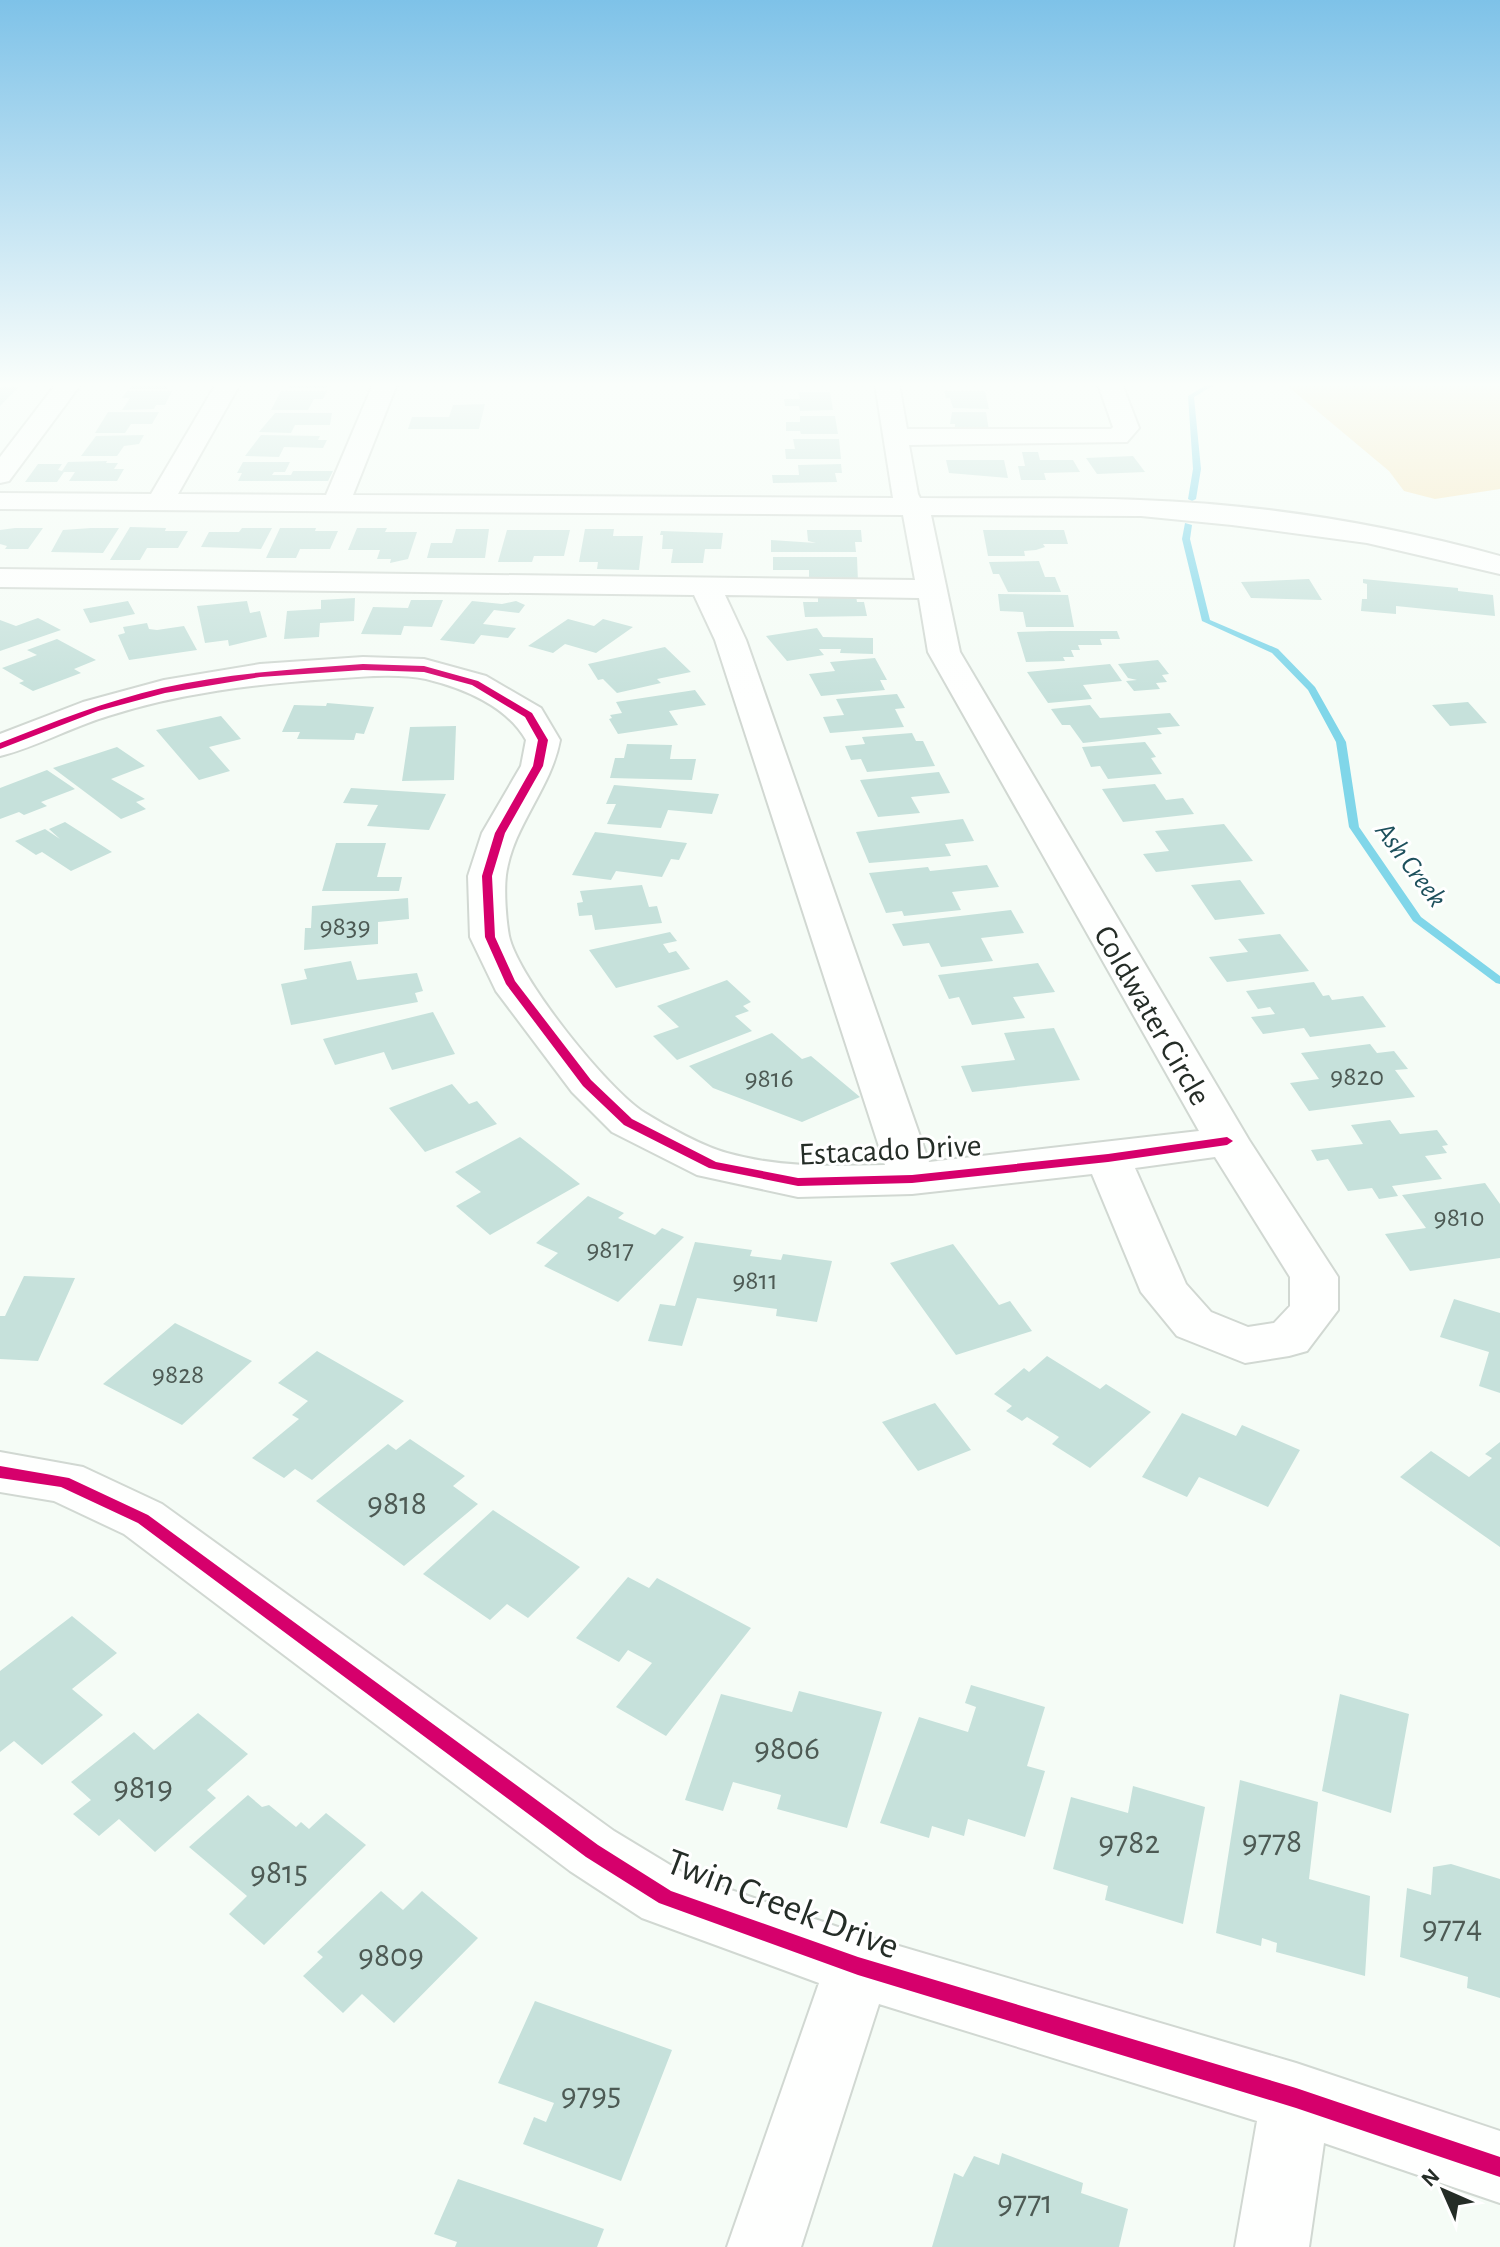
<svg xmlns="http://www.w3.org/2000/svg" width="1500" height="2247" font-family="'Alegreya Sans',sans-serif">
  <rect width="100%" height="100%" fill="#f5fcf6"/>
  <path fill="#f6e5b9" d="M1285 384H1500V489L1435 499 1404 491 1389 471Z"/>
  <g fill="none" stroke-linecap="round" stroke-linejoin="round">
    <path fill="#80d6e9" fill-rule="evenodd" d="M1208 384H1216L1194 397 1201 469 1196 499 1192 501 1188 499 1193 469 1188 396Z
      M1185 523 1192 525 1190 539 1210 620 1278 649 1315 687 1346 742 1359 827 1421 917 1500 976V984L1496 983 1413 921 1349 827 1336 742 1308 690 1272 653 1202 621 1182 539Z"/>
  </g>
  <path fill="#c6e1db" d="M132 384H169L166 389H129Z
    M289 384H328L326 388H288Z
    M0 387H19L0 406Z
    M127 391H172L165 405H156L154 409 122 410 130 398H122Z
    M281 391H327L323 399H314L308 410H271Z
    M944 391H985L989 409 953 408 950 398H946Z
    M798 392H830L833 410 800 411 799 406H785L784 399H800Z
    M485 404 479 429H408L412 417H449L453 405Z
    M108 412H159L152 424H131L125 433H95Z
    M952 412H986L989 431H955V424H950Z
    M275 413H332L330 425H295L291 433 259 432Z
    M800 416H835L838 434H801L800 431H786V422H800Z
    M144 435 139 444 124 446 117 456H81L96 436Z
    M261 435 320 436 318 440H327L323 448 284 447 279 457 245 456Z
    M793 439H839L841 459H786L785 449H795Z
    M1022 452H1038L1040 460H1073L1080 472 1044 473 1046 480H1021L1018 466H1025Z
    M1133 456 1145 472 1097 474 1086 458Z
    M946 460H1004L1008 478 949 473Z
    M107 461 106 463H118L114 469H124L117 481H69L75 472H64L57 482H25L38 464H62L58 470 62 471 68 462Z
    M243 462H290L285 472H274L272 475H291L293 471H333L328 481H238L242 473H237Z
    M841 464 842 473H835L837 482 773 483 772 475H799L798 465Z
    M130 527 166 528 165 531H188L178 548H147L140 560H110Z
    M15 528H43L28 549H5L7 546 0 544V530Z
    M91 528H119L103 553 51 552 63 530Z
    M242 528H272L261 549 201 547 209 532H239Z
    M280 528H316L315 531H338L330 549H300L296 558H266Z
    M357 528H387L385 532H417L408 559 390 563 391 559H377L380 550H348Z
    M456 529H489L485 558H427L431 543H452Z
    M585 529H614L613 536H643L639 570 597 569 598 562H579Z
    M507 530H570L564 556H534L532 562H498Z
    M807 530H861L862 542H855L856 552H771V540L816 543 808 541Z
    M983 530H1064L1068 544H1043L1045 547 1036 550 1024 551 1025 556H988Z
    M661 531 723 533 721 549H705L703 563H671L673 549H662L663 535H660Z
    M773 557H857L858 582 809 581V570H773Z
    M1039 561 1045 577H1055L1061 592H1008L999 574H993L989 562Z
    M1309 579 1322 600 1251 598 1241 582Z
    M1363 579 1458 588V591L1493 595 1495 616 1396 606V614L1361 611 1362 599H1367V584L1363 583Z
    M855 589 857 602H864L867 616 805 617 803 602H818V590Z
    M998 594 1068 595 1074 627H1026L1023 612 1000 611Z
    M355 598 354 621 320 623 319 637 284 639 287 611 321 609V600Z
    M411 600H443L432 627 404 626 401 635 361 634 373 607 408 608Z
    M128 601 135 614 90 623 83 609Z
    M247 601 250 613 260 611 267 637 229 646 228 640 205 643 197 606Z
    M472 601 502 604 516 601 525 605 519 613 494 610 483 624 516 628 508 638 481 635 474 644 440 640Z
    M38 618 61 630 0 651V620L16 626Z
    M568 619 594 626 603 619 633 627 596 653 565 644 553 653 528 646Z
    M147 623 149 629 157 630 184 626 197 650 129 660 118 635 125 633 123 627Z
    M817 628 823 637 873 638V654L840 653 841 649H819L824 655 787 661 766 636Z
    M1050 631H1117L1120 639H1100L1102 645H1078L1080 650H1071L1074 657H1063L1065 661 1026 662 1017 632Z
    M57 639 96 660 74 669 81 673 33 691 19 683 24 681 2 668 37 655 27 650Z
    M665 647 691 672 657 679 661 683 617 693 603 679 598 680 588 664Z
    M875 658 887 680H880L885 690 821 696 809 674 835 671 830 662Z
    M1158 660 1169 674 1162 675 1167 682 1156 683 1160 689 1134 691 1126 681 1137 680 1128 678 1118 664Z
    M1110 664 1122 681 1083 685 1092 699 1048 703 1027 672Z
    M695 690 706 705 669 711 678 725 618 734 609 719 612 718 610 715 622 713 616 702Z
    M897 694 905 708 895 709 904 727 830 733 823 717 844 715 836 699Z
    M1468 702 1487 723 1450 726 1432 705Z
    M327 703 374 707 364 734 356 733 354 740 297 739 300 732H282L294 705 326 706Z
    M1090 705 1100 718 1170 713 1180 726 1157 728 1162 734 1083 743 1070 725H1062L1051 709Z
    M221 716 241 739 209 747 230 771 199 780 156 730Z
    M456 726 454 780 402 781 410 727Z
    M912 733 916 741H923L935 766 867 772 861 759 851 760 845 746 865 744 862 737Z
    M1145 742 1156 757 1151 758 1162 774 1108 779 1100 766 1091 767 1082 747Z
    M627 744 672 745 670 759H696L692 780 610 778 615 758H624Z
    M117 747 145 766 111 779 145 799 136 802 146 809 121 819 53 768Z
    M47 770 75 789 41 802 47 806 24 815 19 812 0 819V788Z
    M939 772 950 793 911 797 920 813 878 817 860 780Z
    M1155 784 1166 800 1183 798 1194 814 1123 822 1102 789Z
    M614 785 719 794 712 814 668 810 661 828 607 824 616 804H606Z
    M351 788 446 794 429 830 367 826 378 805 343 803Z
    M963 819 974 841 945 844 951 856 869 863 856 832Z
    M65 822 112 852 71 871 42 852 36 855 15 841 45 829 60 839 49 829Z
    M1224 824 1253 861 1156 872 1143 854 1169 851 1155 831Z
    M595 832 687 843 679 860 671 859 662 877 616 871 611 880 572 875Z
    M336 843H386L377 877H402L399 891H322Z
    M987 865 999 887 952 892 961 910 904 916 902 911 886 913 869 873 928 867 930 871Z
    M1240 880 1265 914 1215 920 1191 885Z
    M642 885 649 907 657 906 662 923 595 930 592 915 579 916 577 903 583 902 580 891Z
    M408 898 409 919 378 922V944L304 950 305 928H311L312 906Z
    M1011 910 1024 933 981 938 993 961 941 967 929 943 903 946 892 924Z
    M670 932 677 941 663 944 669 953 676 951 690 969 616 988 589 950Z
    M1280 934 1309 971 1227 982 1209 957 1248 952 1238 939Z
    M351 961 357 980 417 973 423 991 415 993 418 1002 291 1025 281 984 307 979 304 969Z
    M1038 963 1055 992 1013 997 1025 1018 972 1025 959 997 949 999 938 975Z
    M727 980 751 1002 743 1006 749 1011 735 1016 752 1031 677 1060 653 1036 679 1027 657 1006Z
    M1314 982 1323 996 1329 995 1332 1000 1363 996 1386 1027 1310 1037 1304 1028 1263 1034 1251 1017 1275 1014 1270 1007 1258 1009 1246 991Z
    M433 1012 455 1054 392 1070 384 1052 335 1065 323 1039Z
    M1054 1028 1080 1080 972 1092 961 1066 1015 1060 1004 1033Z
    M772 1033 802 1059 811 1056 860 1097 802 1122 713 1088 689 1066Z
    M1370 1044 1377 1053 1394 1051 1408 1069 1395 1070 1415 1097 1309 1111 1290 1083 1319 1079 1301 1053Z
    M452 1084 469 1104 477 1101 497 1124 425 1152 389 1108Z
    M1390 1120 1400 1134 1437 1130 1448 1145 1442 1146 1447 1153 1425 1156 1442 1179 1392 1186 1398 1196 1379 1199 1372 1188 1348 1191 1328 1159 1317 1161 1311 1150 1363 1144 1351 1125Z
    M520 1137 580 1184 490 1235 456 1206 481 1192 455 1172Z
    M1485 1183 1500 1204V1258L1410 1271 1385 1234 1426 1228 1402 1195Z
    M588 1196 624 1213 618 1218 655 1235 662 1228 684 1237 618 1302 544 1266 558 1253 536 1243Z
    M695 1242 752 1250 750 1256 781 1260 783 1254 832 1261 817 1322 776 1316 777 1309 697 1298 682 1346 648 1341 660 1304 675 1306Z
    M953 1244 999 1305 1010 1301 1032 1331 956 1355 890 1263Z
    M24 1276 75 1278 38 1361 0 1359V1316H5Z
    M1454 1299 1500 1313V1393L1479 1386 1489 1352 1440 1337Z
    M175 1323 252 1361 182 1425 103 1384Z
    M317 1351 404 1401 312 1480 295 1469 284 1478 252 1458 299 1419 292 1415 308 1401 278 1383Z
    M1047 1356 1100 1389 1106 1384 1151 1412 1090 1468 1052 1444 1059 1437 1027 1417 1022 1421 1006 1411 1012 1406 994 1394 1024 1368 1029 1372Z
    M935 1403 971 1450 918 1471 882 1422Z
    M1182 1413 1236 1436 1242 1425 1300 1450 1268 1507 1199 1477 1187 1497 1142 1477Z
    M410 1439 465 1476 453 1486 478 1504 404 1566 316 1501 388 1444 396 1450Z
    M1500 1442V1547L1400 1477 1431 1451 1469 1477 1492 1458 1485 1454Z
    M493 1510 580 1567 528 1618 507 1604 490 1620 423 1574Z
    M628 1577 649 1588 657 1578 751 1628 666 1736 616 1707 652 1663 628 1650 619 1662 576 1638Z
    M72 1616 117 1653 72 1689 103 1715 42 1765 14 1741 0 1752V1671Z
    M971 1685 1045 1707 1027 1766 1045 1771 1025 1837 968 1819 964 1836 932 1826 929 1838 880 1823 919 1717 968 1732 976 1707 965 1703Z
    M799 1691 882 1712 847 1828 777 1809 781 1795 733 1782 723 1811 685 1800 721 1694 792 1712Z
    M1340 1694 1409 1714 1391 1813 1322 1791Z
    M198 1713 248 1754 207 1790 216 1798 155 1852 119 1819 99 1836 73 1814 91 1800 71 1782 134 1732 154 1750Z
    M1240 1780 1318 1802 1309 1879 1370 1896 1365 1976 1276 1952 1277 1943 1262 1938 1261 1946 1216 1933Z
    M1133 1786 1205 1807 1183 1924 1105 1900 1108 1886 1053 1869 1071 1797 1128 1813Z
    M248 1795 262 1807 269 1805 296 1827 301 1822 309 1829 326 1813 366 1845 264 1945 229 1914 247 1896 189 1847Z
    M1451 1864 1500 1879V1998L1467 1988 1468 1977 1400 1957 1407 1888 1431 1895 1433 1867Z
    M381 1891 403 1910 422 1891 478 1938 394 2023 362 1994 343 2013 303 1976 323 1957 317 1952Z
    M535 2001 672 2050 621 2181 523 2144 534 2117 546 2122 554 2103 498 2083Z
    M1002 2153 1083 2183 1081 2193 1128 2209 1119 2247H932L954 2173 963 2177 974 2156 999 2165Z
    M458 2179 604 2229 597 2247H455L457 2242 434 2234Z"/>
  <g fill="none" stroke-linecap="round" stroke-linejoin="round">
    <g stroke="#d1d8d2" stroke-width="4">
      <path id="minor" d="M56 384H81L9 481 0 483V457Z
        M216 384H240L178 494 326 495 373 384H397L353 495 893 498 875 384H899L907 429H1111L1113 427 1098 384H1122L1139 428 1127 442 909 445 918 494 920 498C993 499 1067 497 1140 500 1260 504 1384 524 1500 556V574L1367 543 1232 525 1141 516 931 515 960 652 1249 1140 1338 1277V1310L1307 1351 1289 1356 1245 1363 1177 1336 1141 1292 1092 1174 912 1194 798 1197 697 1175 612 1132 572 1092 496 991 470 937 468 876 482 833 521 766 526 740C507 706 463 688 426 679 396 673 360 677 329 679 254 684 180 693 108 716 71 727 37 747 0 756V734L83 702 164 680 260 664 363 657 424 659 486 676 541 708 560 740C551 789 513 825 506 875 504 892 506 919 509 936 518 978 608 1090 645 1113 666 1126 704 1147 727 1153 780 1168 831 1166 885 1165L715 640 694 595 0 587V569L915 580 903 515 0 509V493L151 494ZM725 595 919 598 928 652 1199 1131 929 1162 746 640ZM1215 1157 1290 1277V1306L1274 1323 1248 1327 1211 1312 1186 1284 1135 1168Z
        M0 1452 83 1467 162 1504 614 1831 685 1874 858 1934 1296 2063 1500 2131V2203L1324 2143 1309 2247H1235L1257 2121 879 2004 801 2247H727L819 1983 642 1918 570 1871 124 1534 54 1501 0 1492Z"/>
    </g>
    <use href="#minor" fill="#fefffe" fill-rule="evenodd"/>
    <g stroke="#fff" stroke-width="5">
      <path id="cycleway" d="M363 664 424 666 478 681 532 713 548 740 543 766 505 833 492 876 495 937 515 981 591 1080 632 1119 716 1162 798 1178 912 1175 1108 1154 1227 1137 1233 1141 1227 1145 1108 1162 912 1183 798 1186 709 1168 624 1125 583 1086 506 984 485 937 482 876 495 833 533 766 538 740 525 717 472 685 424 672 363 670 260 677 165 693 98 711 0 749V743C53 722 106 701 162 688 228 673 296 669 363 664Z
        M0 1466 69 1478 148 1515 598 1845 671 1891 858 1957 1296 2088 1500 2157V2177L1296 2108 858 1975 659 1903 586 1857 138 1523 61 1487 0 1478Z"/>
    </g>
    <use href="#cycleway" fill="#d6006c" fill-rule="evenodd"/>
  </g>
  <linearGradient id="sky" x2="0" y2="1"><stop stop-color="#7ec2e8"/><stop offset="0.55" stop-color="#fafefb"/><stop offset="1" stop-color="#fafefb" stop-opacity="0"/></linearGradient>
  <rect width="1500" height="699" fill="url(#sky)"/>
  <g text-anchor="middle" stroke-width="6" stroke-linejoin="round" paint-order="stroke">
    <g font-size="28" font-style="italic" fill="#1d505c" stroke="#fff">
      <text transform="translate(1412 864) rotate(53)" y="10">Ash Creek</text>
    </g>
    <g font-size="28" fill="#4d5a54">
      <text x="345" y="935">9839</text>
      <text x="1357" y="1085">9820</text>
      <text x="769" y="1087">9816</text>
      <text x="1459" y="1226">9810</text>
      <text x="610" y="1258">9817</text>
      <text x="755" y="1289">9811</text>
      <text x="178" y="1383">9828</text>
    </g>
    <g font-size="32" fill="#252d27" stroke="#fff">
      <text transform="translate(1153 1015) rotate(60)" y="11">Coldwater Circle</text>
      <text transform="translate(890 1149) rotate(-3)" y="11">Estacado Drive</text>
    </g>
    <g font-size="34" fill="#4d5a54">
      <text x="397" y="1514">9818</text>
      <text x="787" y="1759">9806</text>
      <text x="143" y="1798">9819</text>
      <text x="1272" y="1852">9778</text>
      <text x="1129" y="1853">9782</text>
      <text x="279" y="1883">9815</text>
      <text x="1452" y="1938">9774</text>
      <text x="391" y="1966">9809</text>
      <text x="591" y="2105">9795</text>
      <text x="1025" y="2213">9771</text>
    </g>
    <g font-size="38" fill="#252d27" stroke="#fff">
      <text transform="translate(783 1903) rotate(21)" y="13">Twin Creek Drive</text>
    </g>
  </g>
  <g transform="translate(1444 2191) rotate(315)" stroke="#ffffff" stroke-width="6" paint-order="stroke">
  <path d="M0-6L14 30L0 20L-14 30Z" fill="#252d27"/>
  <text y="-12" font-size="22" font-weight="bold" text-anchor="middle" fill="#252d27">N</text>
  </g>
</svg>
